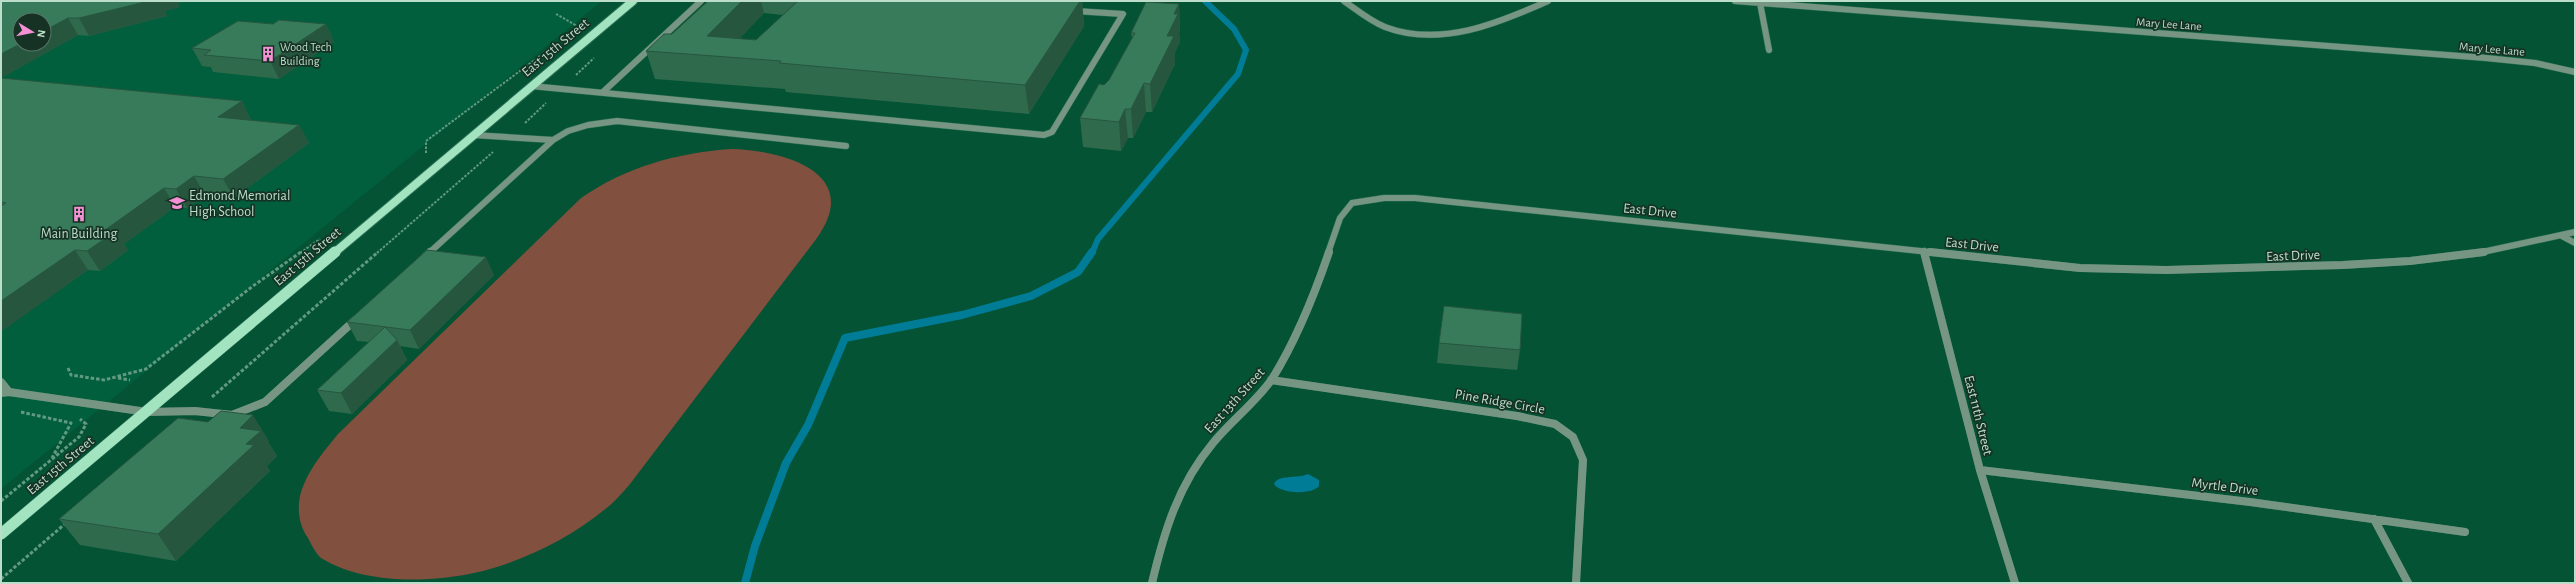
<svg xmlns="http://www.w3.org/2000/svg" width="2576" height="584" font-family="'Alegreya Sans',sans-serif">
  <rect width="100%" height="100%" fill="#035334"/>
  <path fill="#015f3d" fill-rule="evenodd" d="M1 1H602L1 489ZM20 20H44V44H20Z"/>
  <path fill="#81503e" d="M731 149C782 150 864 172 817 238L630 484C622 493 614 503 604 510 569 539 519 563 474 573 427 583 363 584 321 558 316 554 311 544 308 538 297 523 296 501 304 484 312 465 325 450 338 434L581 198C626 167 676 153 731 149Z"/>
  <path fill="#017c97" d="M1308 474 1319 480V486C1312 495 1280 494 1274 484 1278 474 1297 479 1308 474Z"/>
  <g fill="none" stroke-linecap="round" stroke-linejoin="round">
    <path stroke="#017c97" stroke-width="6" d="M1092 253 1098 239 1238 74 1246 50 1234 29 1205 1"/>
    <path stroke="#017c97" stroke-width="8" d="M745 583 755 546 786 463 808 425 845 338 962 315 1031 296 1078 272 1092 252"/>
    <g stroke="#2c7155" stroke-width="7">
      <path id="minor-far1" d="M1344 1C1357 10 1370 21 1385 27 1440 48 1499 23 1548 1
        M1735 1 2486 58 2535 63 2575 72
        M1760 3 1769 50
        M531 86 1044 135 1052 132 1123 14 1075 11
        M603 92 701 1
        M473 135 553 140 568 131 588 125 617 121 846 146
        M2562 236 2575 243
        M1924 251 1925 253
        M429 253 553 140
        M1328 253 1340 218 1352 203 1384 198H1415L1939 253
        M2478 253 2575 232"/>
    </g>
    <g stroke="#2c7155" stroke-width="8">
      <path id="minor" d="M1924 252 1980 470 2015 583
        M1930 252 2080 268 2166 270 2343 265 2410 261 2484 252
        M425 257 430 252
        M1271 380 1517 416 1555 424 1573 437 1583 460 1576 583
        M1 382 9 392
        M1 393 9 392 147 412 195 411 232 415 265 402 355 320
        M1980 470 2250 502 2465 532
        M2374 519 2408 583
        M1152 583C1164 532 1178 485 1213 443 1231 421 1256 402 1272 379 1297 339 1314 296 1329 252"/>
    </g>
    <g stroke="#2c7155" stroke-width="10">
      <path id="major-far1" d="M334 253 633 1"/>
    </g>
    <g stroke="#2c7155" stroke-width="12">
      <path id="major" d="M1 534 335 252"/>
    </g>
    <path stroke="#629a81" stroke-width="2" stroke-dasharray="2.5 1.5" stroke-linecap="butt" d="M556 14 577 26
      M576 75 594 58
      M525 123 546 103
      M426 153V141L540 56
      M300 253 320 239
      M377 253 493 152"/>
    <path stroke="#629a81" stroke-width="3" stroke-dasharray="3.5 2" stroke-linecap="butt" d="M68 368 71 375 104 380 146 369 253 286 301 252
      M118 378 130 380
      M212 397 378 252
      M21 412 71 423 52 458
      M1 501 79 437 86 424 80 419
      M1 579 66 523"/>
    <use href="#minor-far1" stroke="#769583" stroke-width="6"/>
    <use href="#minor" stroke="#769583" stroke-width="8"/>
    <use href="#major-far1" stroke="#a2e4c0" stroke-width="8"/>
    <use href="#major" stroke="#a2e4c0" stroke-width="11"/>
  </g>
  <path fill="#306a4d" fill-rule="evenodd" d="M1 1H186L178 3 179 7 165 11 167 16 89 36 78 35 1 78Z
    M708 1H1082L1084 26 1029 114 786 92 785 89 655 79 646 51 672 34ZM764 13 783 15 756 40 739 39Z
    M1179 4 1180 32 1179 33 1180 42 1175 52V64L1152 112H1146L1133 138H1128L1121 151 1083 147 1080 118 1104 85 1109 80 1132 39 1131 33Z
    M273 24H326L334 42 279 79 213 72 211 67 202 66 192 48Z
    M1 78 242 101 251 120H250L299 125 309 143 234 198 205 195 187 208 175 207 124 244 128 250 100 271 88 270 1 331Z
    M494 275 419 349 400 346 407 360 352 414 329 411 317 390 369 342 357 341 347 322Z
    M1439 343 1520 350 1517 370 1437 363Z
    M269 441 268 442 277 456 267 466 270 471 176 561 80 545 59 519Z"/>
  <path fill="#27563f" d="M149 1H186L178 3 179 7 165 11 167 16 89 36 79 18Z
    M742 1H761L764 13 722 56 707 36Z
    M1080 1H1082L1084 26 1029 114 1025 85Z
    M1179 4 1180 32 1179 33 1180 42 1175 52V64L1152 112 1150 84 1167 36 1174 14Z
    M68 18 78 35 1 78V54L20 44H44V31Z
    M326 24 334 42 279 79 270 61Z
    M1144 83 1146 112 1133 138 1131 109Z
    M242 101 251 120 228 136 218 117Z
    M1125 109 1128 138 1121 151 1119 122Z
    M299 125 309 143 234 198 223 179Z
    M194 176 205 195 187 208 176 189Z
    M164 188 175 207 124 244 128 250 100 271 87 251 105 230Z
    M75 250 88 270 2 331H1V301Z
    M486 257 494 275 419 349 410 330Z
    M397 340 407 360 352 414 341 393Z
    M253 415 269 441 268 442 277 456 267 466 270 471 176 561 158 534 246 444 240 428Z"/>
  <path fill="#387b5a" stroke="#27563f" d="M1 1H149L79 18H68L44 31V20H20V44L1 54Z
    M708 1H742L707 36 756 40 798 1H1080L1025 85 779 63 781 61 646 51 664 34H672Z
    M1146 2 1179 4 1174 14H1178L1167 36H1174L1150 84 1144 83 1131 109H1125L1119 122 1080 118 1099 84 1104 85 1109 80 1135 33H1131Z
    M279 20 326 24 270 61 204 55 211 50 192 48 238 21 273 24Z
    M1 78 242 101 218 117 299 125 223 179 194 176 176 189 164 188 105 230 116 231 87 251 75 250 1 301V206L6 203 1 202Z
    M427 250 486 257 410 330 347 322Z
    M1444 306 1522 314 1520 350 1439 343Z
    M385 327 397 340 341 393 317 390Z
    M221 411 253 415 240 428 261 431 246 444 254 445 158 534 59 519 178 418 208 422Z"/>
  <defs>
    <g id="building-bare" transform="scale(1.2)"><path d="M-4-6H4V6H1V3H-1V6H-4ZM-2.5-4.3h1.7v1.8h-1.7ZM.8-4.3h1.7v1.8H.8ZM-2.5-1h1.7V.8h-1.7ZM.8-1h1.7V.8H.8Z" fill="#f491d4" stroke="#163224" stroke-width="2.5" paint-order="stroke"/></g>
    <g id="school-bare" transform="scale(1.2)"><path d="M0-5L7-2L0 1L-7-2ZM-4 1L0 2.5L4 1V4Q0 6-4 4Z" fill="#f491d4" stroke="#163224" stroke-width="2.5" paint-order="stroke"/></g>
  </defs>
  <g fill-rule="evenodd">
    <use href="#building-bare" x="268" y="54"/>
    <use href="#school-bare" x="177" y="203"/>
    <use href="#building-bare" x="79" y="214"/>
  </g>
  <g text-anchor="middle" stroke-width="3.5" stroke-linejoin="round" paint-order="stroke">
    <g font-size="12" fill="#bcddca" stroke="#163224">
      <text transform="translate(2169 24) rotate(4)" y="4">Mary Lee Lane</text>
      <text transform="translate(2492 49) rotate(5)" y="4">Mary Lee Lane</text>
    </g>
    <g font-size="12" fill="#bcddca" stroke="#163224" text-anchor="start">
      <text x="280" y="51">Wood Tech<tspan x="280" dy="14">Building</tspan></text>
    </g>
    <g font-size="14" fill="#bcddca" stroke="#163224">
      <text transform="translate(555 47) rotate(-40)" y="5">East 15th Street</text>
      <text transform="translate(1650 210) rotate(6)" y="5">East Drive</text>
      <text transform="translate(1972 244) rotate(6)" y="5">East Drive</text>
      <text transform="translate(2293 255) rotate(-2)" y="5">East Drive</text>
      <text transform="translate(307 256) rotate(-40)" y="5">East 15th Street</text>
      <text transform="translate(1234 400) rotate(-48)" y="5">East 13th Street</text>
      <text transform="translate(1500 401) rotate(10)" y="5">Pine Ridge Circle</text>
      <text transform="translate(1979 415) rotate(76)" y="5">East 11th Street</text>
      <text transform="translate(60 465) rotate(-40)" y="5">East 15th Street</text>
      <text transform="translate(2225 486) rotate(7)" y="5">Myrtle Drive</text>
    </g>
    <g font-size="14" fill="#bcddca" stroke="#163224" text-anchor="start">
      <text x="189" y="200">Edmond Memorial<tspan x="189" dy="16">High School</tspan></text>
      <text x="79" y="238" text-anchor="middle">Main Building</text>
    </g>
  </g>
  <rect width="2576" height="584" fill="none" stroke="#bcddca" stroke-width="4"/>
  <g transform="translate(32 32) rotate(100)"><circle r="19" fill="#163224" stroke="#587666"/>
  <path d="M0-3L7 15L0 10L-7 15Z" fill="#f491d4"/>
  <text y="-6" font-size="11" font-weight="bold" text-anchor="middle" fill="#bcddca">N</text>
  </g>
</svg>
